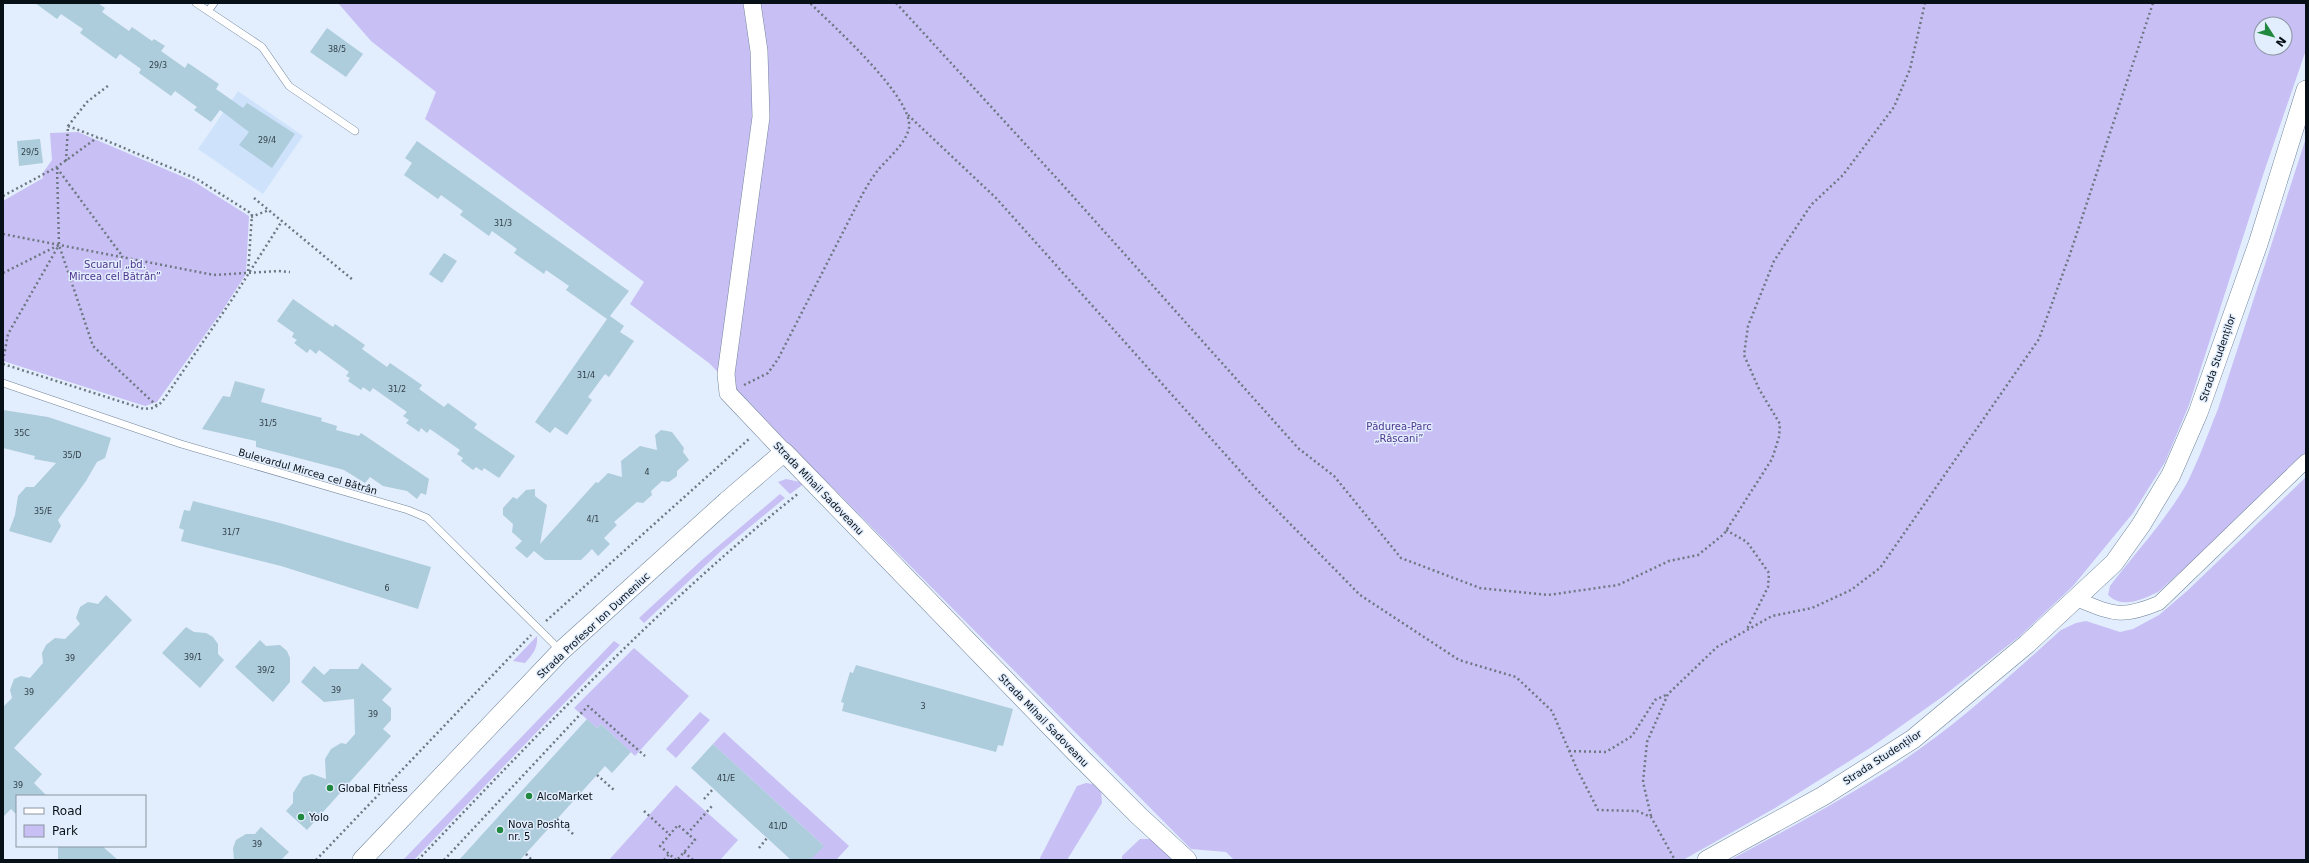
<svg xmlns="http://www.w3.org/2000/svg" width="2309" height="863" font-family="'DejaVu Sans',sans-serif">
  <rect width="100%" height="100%" fill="#e2eefd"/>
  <path fill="#cee3fb" d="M238 91 303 136 263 194 198 149Z"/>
  <path fill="#c8bff5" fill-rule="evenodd" d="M338 3H2306V50L2264 172 2189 405 2165 462 2133 513 2073 586 2020 636 1942 697 1870 748 1775 808 1683 860H1234L1226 852 1191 849 709 363 630 304 644 282 425 119 436 92 371 41ZM2261 24H2285V48H2261Z
    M78 132 193 181 249 216 246 274 222 311 157 402 145 406 3 361V201L43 178 42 174 52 160 50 133Z
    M2306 138V460L2158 592C2141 600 2123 609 2108 595L2110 586C2136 552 2166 520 2187 483 2199 459 2208 434 2218 409Z
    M2306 477V860H1730C1788 829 1846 798 1901 762 1958 724 2010 676 2061 630L2076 623 2086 621 2120 632 2133 629 2159 615 2187 591Z
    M786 479 805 483 790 494 778 482Z
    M780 494 785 498 722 550 644 623 639 618 703 559Z
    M537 636C538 648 533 654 525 663L513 661Z
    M614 641 620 645 414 860H403Z
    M634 648 689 696 635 756 601 724 597 728 574 708Z
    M700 712 710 720 676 758 666 749Z
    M724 732 849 846 836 860H810L823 845 713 744Z
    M1086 783 1093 784 1101 791 1102 803 1067 860H1039L1077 786Z
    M676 785 738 840 720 860H609Z
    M1140 839H1155L1179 860H1122V856Z"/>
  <path fill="#adccdc" d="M35 3H98L105 8 102 12 129 31 132 27 152 41 154 39 165 46 161 51 185 68 188 63 219 84 216 89 243 108 247 103 295 134 272 168 239 145 249 132 220 110 211 122 194 110 197 107 175 91 171 96 139 73 141 69 120 54 116 59 80 33 83 29 61 14 57 19Z
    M327 28 363 54 346 77 310 52Z
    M40 139 43 163 19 166 17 141Z
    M417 141 629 291 610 316 624 326 620 332 634 341 609 377 605 374 588 397 592 400 567 435 555 427 550 433 535 422 607 319 566 290 569 286 546 270 544 274 514 253 517 249 492 231 489 236 460 215 463 211 441 195 438 199 404 175 412 163 405 158Z
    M444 253 457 261 442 283 429 274Z
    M293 299 333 327 335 324 365 345 362 349 387 367 390 363 422 385 419 389 444 407 448 403 477 424 474 428 515 456 499 478 484 468 482 471 476 467 473 470 461 461 463 458 457 454 460 450 430 429 427 433 421 428 419 432 406 423 409 420 403 416 407 412 373 388 370 392 363 387 361 390 348 381 350 378 346 376 349 372 319 350 316 354 310 349 307 353 294 343 297 340 292 337 294 333 277 321Z
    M235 381 265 389 261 402 322 418 321 421 337 426 336 430 359 436 361 433 429 479 426 495 421 493 417 499 407 491 383 486 370 477 365 483 344 470 256 447V441L202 429 223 396 230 397Z
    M3 410 48 417 111 438 105 458 97 462 86 481 58 520 61 526 51 543 9 531 15 515 18 496 26 487H34L56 463 34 459 35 456 3 448Z
    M661 430 672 432 684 448 683 452 689 460 677 471V476L669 482 662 481 651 491 652 495 643 503 637 502 614 522 617 525 604 538 610 544 598 556 592 549 581 560H545L534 551 527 558 515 548 522 541 512 532 513 524 503 515V508L513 497 517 499 526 490 535 489V496L547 505 540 544 596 482 598 483 608 473 622 477 621 461 640 446 657 450 655 435Z
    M193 501 280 523 431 567 418 609 281 566 181 541 184 530 179 528 184 510 190 511Z
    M106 595 132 620 14 748 42 774 34 783 47 796H17V815L11 809 3 817V707L12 698 10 690 14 679 21 676 30 678 43 663 42 653 46 645 55 638 65 639 80 624 76 618 80 607 88 602 98 604Z
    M186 627 194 632 206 633 213 637 218 644V654L224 660 200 688 162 653Z
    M260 640 266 646 280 645 287 651 290 658V682L273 702 235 667Z
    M362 663 392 689 382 700 391 708V720L383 729 391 736 307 830 286 811 293 803V793L303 777 312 774 326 779 325 759 331 749 341 743 346 744 355 734 354 699 324 702 301 682 314 666 324 675 330 669H358Z
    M856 665 1013 709 1003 746 998 745 996 752 842 711 844 703 841 702 850 672 853 673Z
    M587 719 597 728 601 724 631 752 612 773 605 766 520 860H459Z
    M713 744 824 846 810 860H791L691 768Z
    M261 827 289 852 281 860H234L233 848 236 840 246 834H255Z
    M58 846H102L118 860H58Z"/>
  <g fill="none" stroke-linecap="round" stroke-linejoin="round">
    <g stroke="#72859b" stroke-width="8">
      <path id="service" d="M196 3 262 47 289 86 355 131
        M208 11 214 3
        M3 383 181 444 408 510 427 518 561 651"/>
    </g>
    <g stroke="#72859b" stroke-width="15">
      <path id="minor" d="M2076 599C2114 614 2120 619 2159 603L2306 461"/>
    </g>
    <g stroke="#72859b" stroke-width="18">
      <path id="tertiary" d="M752 3 759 51 761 117 726 374 728 393 784 452"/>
    </g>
    <g stroke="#72859b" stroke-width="20">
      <path id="secondary" d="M362 860 561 651 727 501 784 452 1080 757 1139 816 1187 860
        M1707 860 1823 796 1913 739 2027 644 2114 563 2141 525 2171 475 2198 413 2258 244 2306 90"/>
    </g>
    <path stroke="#6e7882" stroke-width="2.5" stroke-dasharray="2 3" stroke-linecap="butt" d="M896 3 1061 183 1298 448 1334 476 1401 558 1480 588 1548 595 1618 585 1669 561 1698 555 1724 534 1772 459 1779 437 1780 424 1759 389 1744 355 1748 326 1774 261 1811 205 1843 175 1894 107 1910 69 1925 3
      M908 115 996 198 1258 491 1360 595 1459 660 1516 677 1552 711 1577 769 1598 810 1637 811 1651 817 1675 860
      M68 126 97 137
      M66 161 68 126 87 102 109 85
      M57 167 59 245 93 346 157 406
      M57 168 123 257
      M3 196 57 167 98 137 197 179 252 214 248 273
      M254 198 353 280
      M251 217 269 210
      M3 234 214 275 278 271 290 272
      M3 273 59 245
      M3 361 8 334 59 245
      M3 364 144 409 154 408 162 402 233 298 282 221
      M744 385 768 373 778 359 862 195C866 188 870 181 875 174 885 160 905 146 909 128 914 98 832 25 810 3
      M1726 530 1747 542 1769 573 1768 587 1747 629
      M546 621 749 439
      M1569 751 1606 752 1632 736 1655 700 1668 694
      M597 775 614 790
      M704 799 713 789
      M644 811 670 835
      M1651 816 1643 782 1647 742 1668 694 1717 647 1772 616 1812 608 1851 590 1880 568 2039 339 2070 254 2153 3
      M557 819 573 834
      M687 834 712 806
      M759 848 767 838
      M684 852 693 860
      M526 854 532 860
      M316 860 531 635
      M418 860C540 732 661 603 799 493
      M444 860 588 706 645 756
      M664 860 669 854
      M676 860 660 846 678 825 695 840 677 860"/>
    <use href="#service" stroke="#fff" stroke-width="7"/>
    <use href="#minor" stroke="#fff" stroke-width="14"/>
    <use href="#tertiary" stroke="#fff" stroke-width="17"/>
    <use href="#secondary" stroke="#fff" stroke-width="19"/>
  </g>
  <g fill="#21893f" stroke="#e2eefd" stroke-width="1.5">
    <circle cx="330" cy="788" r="4"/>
    <circle cx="529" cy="796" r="4"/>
    <circle cx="301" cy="817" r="4"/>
    <circle cx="500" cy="830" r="4"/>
  </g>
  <g text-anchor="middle" stroke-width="3" stroke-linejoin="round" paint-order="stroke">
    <g font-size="8" fill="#313f48">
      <text x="337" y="52">38/5</text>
      <text x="158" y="68">29/3</text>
      <text x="267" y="143">29/4</text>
      <text x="30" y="155">29/5</text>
      <text x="503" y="226">31/3</text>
      <text x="586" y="378">31/4</text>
      <text x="397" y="392">31/2</text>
      <text x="268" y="426">31/5</text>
      <text x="22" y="436">35C</text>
      <text x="72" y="458">35/D</text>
      <text x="647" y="475">4</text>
      <text x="43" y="514">35/E</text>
      <text x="593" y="522">4/1</text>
      <text x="231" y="535">31/7</text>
      <text x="387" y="591">6</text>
      <text x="193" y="660">39/1</text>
      <text x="70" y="661">39</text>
      <text x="266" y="673">39/2</text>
      <text x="336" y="693">39</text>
      <text x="29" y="695">39</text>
      <text x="923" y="709">3</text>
      <text x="373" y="717">39</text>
      <text x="726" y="781">41/E</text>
      <text x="18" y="788">39</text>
      <text x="778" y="829">41/D</text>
      <text x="257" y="847">39</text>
    </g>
    <g font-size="10" fill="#4e358e" stroke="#e2eefd">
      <text x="115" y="268">Scuarul „bd.<tspan x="115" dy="12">Mircea cel Bătrân”</tspan></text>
      <text x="1399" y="430">Pădurea-Parc<tspan x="1399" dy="12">„Râșcani”</tspan></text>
    </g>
    <g font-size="10" fill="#081017" stroke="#e2eefd">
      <text transform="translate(2217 358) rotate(-71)" y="4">Strada Studenților</text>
      <text transform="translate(308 471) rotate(16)" y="4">Bulevardul Mircea cel Bătrân</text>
      <text transform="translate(819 488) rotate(46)" y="4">Strada Mihail Sadoveanu</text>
      <text transform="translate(593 625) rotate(-43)" y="4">Strada Profesor Ion Dumeniuc</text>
      <text transform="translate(1044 720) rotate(46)" y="4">Strada Mihail Sadoveanu</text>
      <text transform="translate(1882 757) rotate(-33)" y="4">Strada Studenților</text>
    </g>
    <g font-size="10" fill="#081017" stroke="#e2eefd" text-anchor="start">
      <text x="338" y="792">Global Fitness</text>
      <text x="537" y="800">AlcoMarket</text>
      <text x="309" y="821">Yolo</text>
      <text x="508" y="828">Nova Poshta<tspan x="508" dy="12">nr. 5</tspan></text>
    </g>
  </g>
  <rect width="2309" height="863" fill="none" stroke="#081017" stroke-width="8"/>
  <rect x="16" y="795" width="130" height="52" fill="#e2eefd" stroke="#8b95a1"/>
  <rect x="24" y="808" width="20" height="6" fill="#ffffff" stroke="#8b95a1"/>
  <text x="52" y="815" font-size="12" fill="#081017">Road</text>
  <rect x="24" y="825" width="20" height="12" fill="#c8bff5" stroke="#8b95a1"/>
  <text x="52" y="835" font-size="12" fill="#081017">Park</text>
  <g transform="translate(2273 36) rotate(126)"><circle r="19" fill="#e2eefd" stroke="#8b95a1"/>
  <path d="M0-3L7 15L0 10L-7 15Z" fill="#21893f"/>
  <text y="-6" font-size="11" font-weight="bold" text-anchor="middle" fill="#081017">N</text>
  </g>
</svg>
